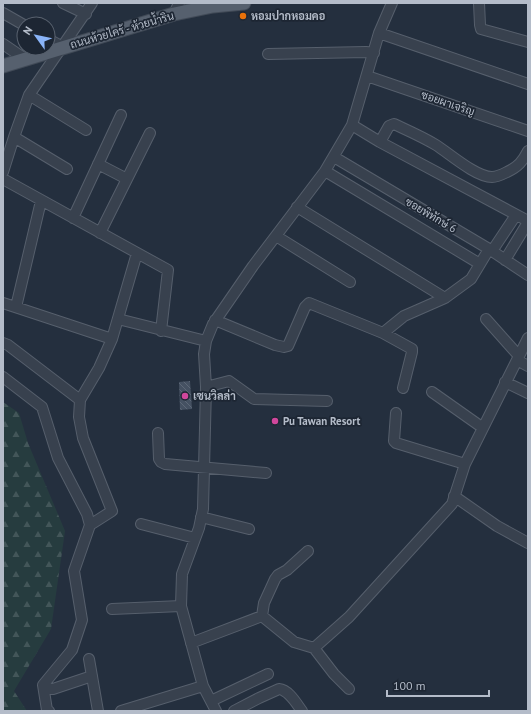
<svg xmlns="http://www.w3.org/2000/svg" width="531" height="714" font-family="'PT Sans',Sarabun,sans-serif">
  <defs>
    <pattern id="forest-firs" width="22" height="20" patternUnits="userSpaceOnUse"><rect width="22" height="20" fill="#263c3f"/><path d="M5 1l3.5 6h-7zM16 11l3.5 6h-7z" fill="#435659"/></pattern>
    <pattern id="building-back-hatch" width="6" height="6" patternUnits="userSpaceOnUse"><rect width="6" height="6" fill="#455162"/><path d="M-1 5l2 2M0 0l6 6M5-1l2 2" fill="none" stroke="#5d6877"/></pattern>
  </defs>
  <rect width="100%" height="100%" fill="#242f3e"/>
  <path fill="url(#forest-firs)" d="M3 402 19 413 28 443 65 531 51 629 14 691 27 711H3Z"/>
  <path fill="url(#building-back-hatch)" d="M190 381 192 409 180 410 179 382Z"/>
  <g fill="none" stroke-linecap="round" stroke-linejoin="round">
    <g stroke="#565f6c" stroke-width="12">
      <path id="minor" d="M63 3 86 14
        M479 3 480 25 481 29 528 42
        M3 13 24 25
        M174 14 179 3
        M379 33 528 84
        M48 39 63 47
        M3 44 25 59
        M268 54 366 52 374 53
        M367 76 528 131
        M29 95 86 130
        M352 125 380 142 528 221
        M14 137 67 169
        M380 142 389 126 394 124C409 131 423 137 436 145 450 154 476 177 492 177 497 177 503 174 507 172 518 167 523 161 528 151
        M334 157 489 249 528 275
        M98 164 127 179
        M325 171 480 264
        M3 172 14 137 29 95 92 3
        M3 179 168 270 161 331
        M297 207 445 298
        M73 218 121 115
        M100 233 150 133
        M276 236 350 282
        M492 251 516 215
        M505 260 528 222
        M3 303 112 339
        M16 307 41 201
        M118 319 206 341
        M486 319 519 356
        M215 320 275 345 284 347 288 346 305 307 309 303 383 333 404 316 445 298 471 279 489 249
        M383 333 412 349V352L403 388
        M3 343 8 345 80 400
        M517 360 528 366
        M3 377 42 407 58 458 87 514 90 525 74 571 82 620 72 650 43 685 47 710 49 711
        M505 382 528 393
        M206 387 229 381 254 399 327 401
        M432 392 483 428
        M396 413 394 441 396 443 465 464
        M158 433 159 459 161 462 165 464 266 473
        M454 496 497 526 528 543
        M201 517 249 529
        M141 524 195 538
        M90 525 112 511 83 438 79 417 80 400 99 368 112 339 137 253
        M112 609 181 606
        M262 616 264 603 275 579 278 575 287 570 308 551
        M191 643 262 616 294 642 314 648 349 617 452 504 465 464 528 338
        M314 648 334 674 349 689
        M89 659 98 711
        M44 684 50 689H53L92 676
        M211 701 268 674
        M121 711 203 686
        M216 711 203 686 181 606 182 574 199 528 203 509 206 387 204 354 206 341 213 324 253 266 325 171 352 125 379 33 392 3
        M234 711 259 698 279 689C289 690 296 703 302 711"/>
    </g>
    <g stroke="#414a57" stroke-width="15">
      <path id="major" d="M3 66 174 14 213 6 244 3"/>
    </g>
    <use href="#minor" stroke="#38414e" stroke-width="10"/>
    <use href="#major" stroke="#56606e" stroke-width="13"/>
  </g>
  <circle fill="#e8710a" stroke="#1d2633" stroke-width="1.5" cx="243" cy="16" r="4"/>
  <g fill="#d1479c" stroke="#1d2633" stroke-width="1.5">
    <circle cx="185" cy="396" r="4"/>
    <circle cx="275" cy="421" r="4"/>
  </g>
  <g text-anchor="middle" stroke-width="3.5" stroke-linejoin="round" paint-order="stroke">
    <g font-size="11" font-weight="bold" fill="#b4bcc9" stroke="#1d2633" text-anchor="start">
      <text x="251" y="20">หอมปากหอมคอ</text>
      <text x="193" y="400">เซนวิลล่า</text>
      <text x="283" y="425">Pu Tawan Resort</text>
    </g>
    <g font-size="11" fill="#b4bcc9" stroke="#1d2633">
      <text transform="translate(122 30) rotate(-16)" y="4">ถนนห้วยไคร้ - ห้วยน้ำริน</text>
      <text transform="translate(448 103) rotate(19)" y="4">ซอยผาเจริญ</text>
      <text transform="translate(431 215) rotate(31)" y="4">ซอยพิทักษ์ 6</text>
    </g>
  </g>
  <rect width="531" height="714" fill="none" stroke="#b4bcc9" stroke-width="8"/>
  <g transform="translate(36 36) rotate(303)"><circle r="19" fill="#1d2633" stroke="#59626f"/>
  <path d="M0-3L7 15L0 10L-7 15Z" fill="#8ab4f8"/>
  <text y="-6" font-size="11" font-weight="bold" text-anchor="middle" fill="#b4bcc9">N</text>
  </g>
  <path d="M387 690v6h102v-6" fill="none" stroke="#b4bcc9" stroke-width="2"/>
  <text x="393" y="690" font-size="12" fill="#b4bcc9" stroke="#1d2633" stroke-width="3" paint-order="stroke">100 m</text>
</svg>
